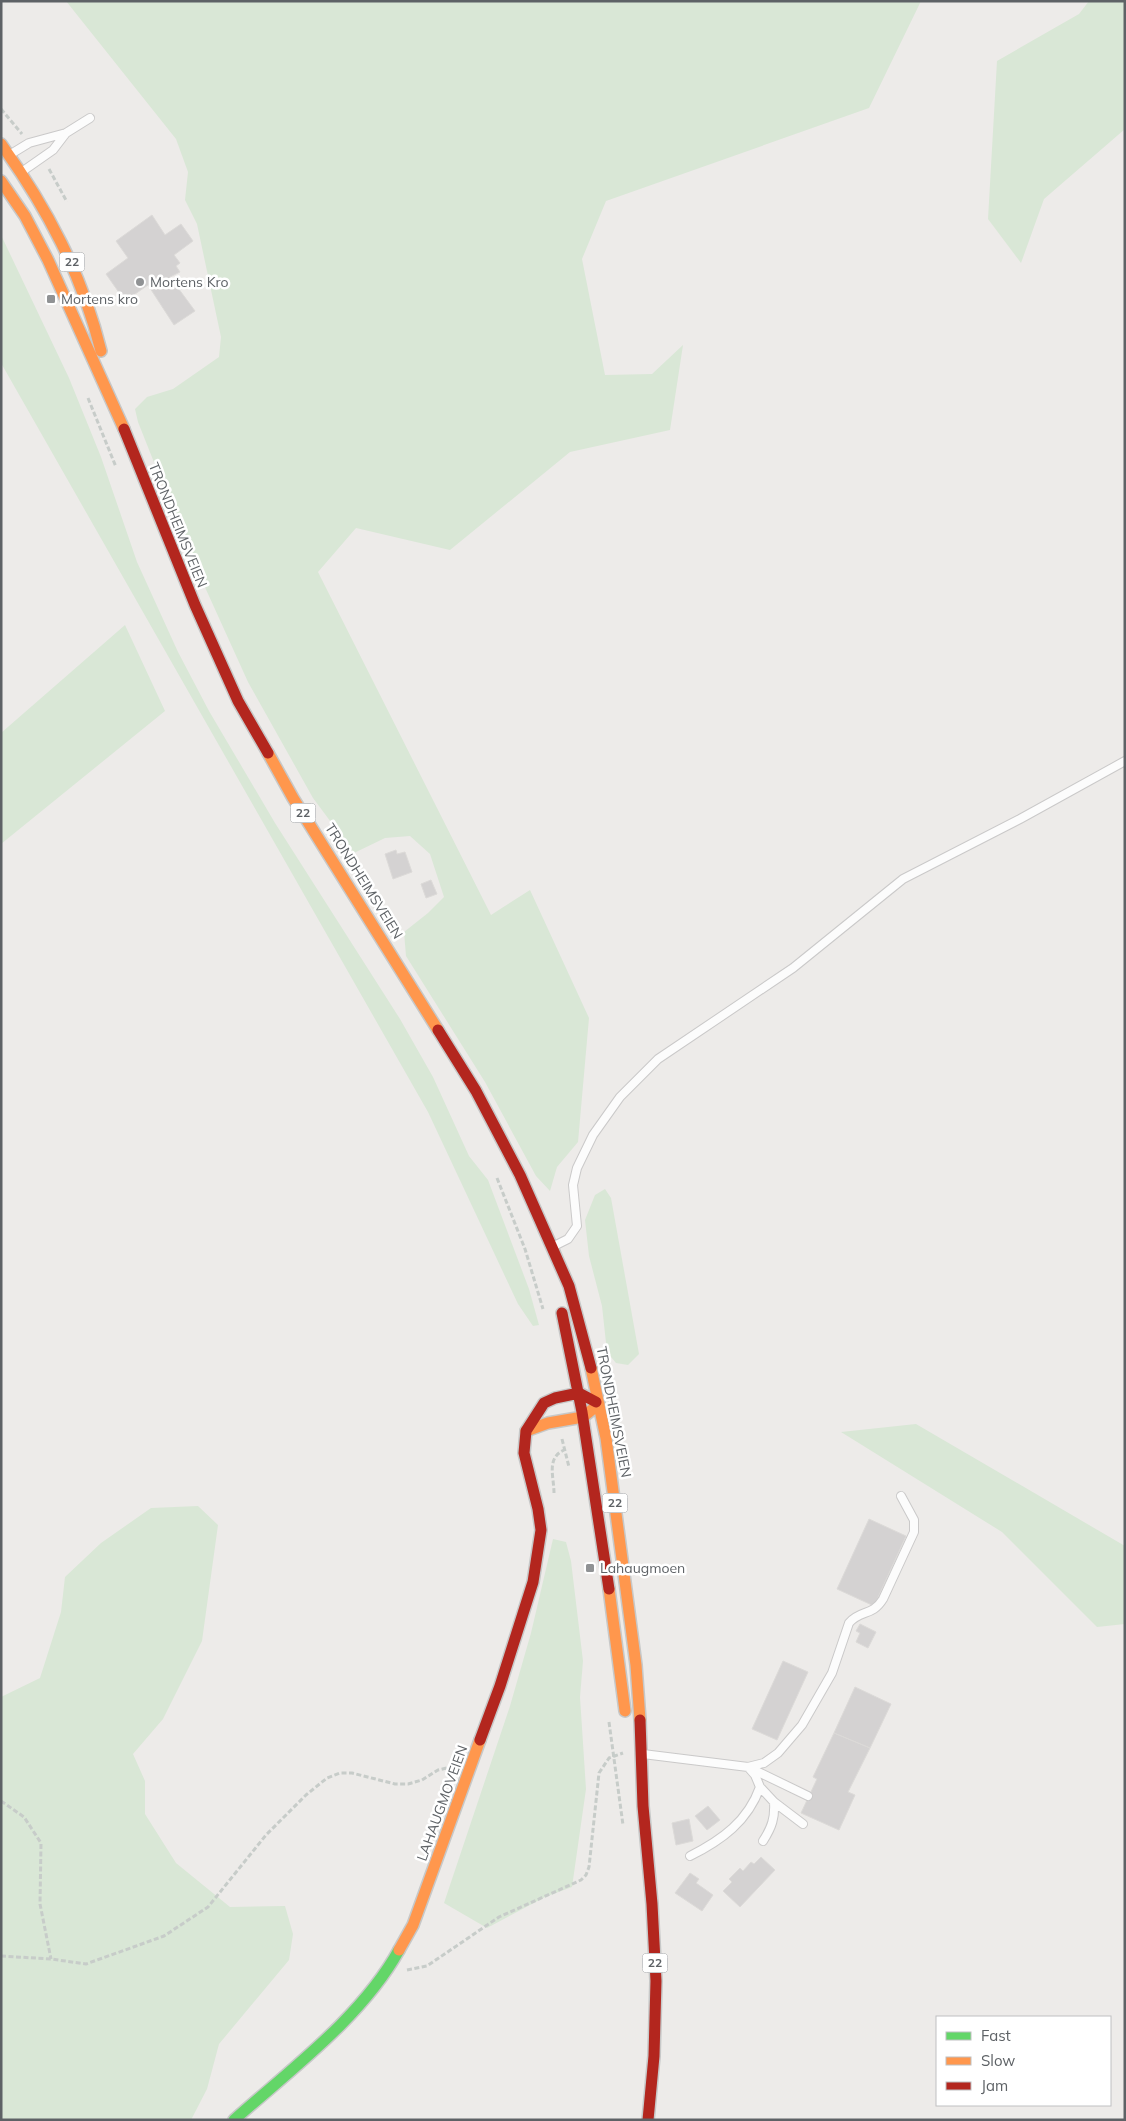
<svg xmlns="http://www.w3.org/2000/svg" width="1126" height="2121" font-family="Mulish,sans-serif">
  <rect width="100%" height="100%" fill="#edebe9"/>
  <path fill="#d9e7d6" d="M66 1H921L869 108 606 201 582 259 605 375 652 374 683 345 670 430 570 452 450 550 356 528 318 572 491 915 530 890 589 1018 578 1142 557 1167 550 1191 536 1176 485 1082 406 956 404 932 428 913 444 897 430 854 410 836 385 838 354 853 313 798 248 682 194 563 138 422 135 409 147 397 173 389 219 357 221 337 197 224 185 200 188 172 176 139Z
    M1089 1H1125V129L1044 199 1021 263 988 219 997 61 1079 14Z
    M1 235 69 378 101 457 137 562 178 652 209 711 275 823 400 1019 433 1077 469 1156 488 1180 529 1289 539 1325 533 1326 518 1304 428 1112 1 363Z
    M125 625 165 711 1 844V733Z
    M605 1189 611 1198 639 1354 628 1365 616 1363 607 1352 602 1306 589 1256 585 1220 595 1195Z
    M916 1424 1125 1546V1624L1097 1627 1002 1532 841 1432Z
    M198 1506 218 1525 202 1641 163 1719 133 1754 145 1781V1814L176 1863 230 1907 285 1906 293 1934 289 1960 219 2044 207 2089 191 2120H1V1697L40 1678 61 1612 65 1577 101 1543 151 1508Z
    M553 1539 566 1542 571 1561 583 1661 580 1697 586 1789 572 1887 545 1897 487 1928 444 1903 510 1706 531 1633Z"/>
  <path fill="#d4d2d2" stroke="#dcdad8" d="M152 215 165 235 181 224 193 241 174 255 180 263 176 266 180 272 170 277 195 311 174 325 148 285 125 301 106 274 128 258 116 241Z
    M396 850 397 854 405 852 412 872 393 879 385 854Z
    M431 880 437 894 426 898 421 884Z
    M869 1519 906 1536 874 1606 837 1589Z
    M860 1624 876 1632 868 1648 856 1642 860 1633 856 1631Z
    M783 1661 808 1672 777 1740 752 1729Z
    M855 1687 891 1704 870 1748 834 1733Z
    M834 1733 870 1748 848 1792 855 1795 839 1830 801 1813 817 1779 813 1777Z
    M708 1806 720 1820 707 1830 695 1816Z
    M689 1819 693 1841 676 1845 672 1823Z
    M761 1857 775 1870 740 1907 723 1891 732 1882 729 1879 740 1868 743 1871 751 1862 754 1864Z
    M690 1873 699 1879 696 1883 713 1895 702 1911 675 1893Z"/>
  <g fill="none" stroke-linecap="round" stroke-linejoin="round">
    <g stroke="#cac9c9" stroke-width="10">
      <path id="lane" d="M11 154 29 143 66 133 90 118
        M23 171 53 150 66 133
        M554 1246 568 1239 577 1226 573 1185 577 1168 593 1135 620 1097 658 1059 793 968 903 879 1020 819 1125 761
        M643 1754 748 1767 764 1763 778 1753 802 1725 832 1673 849 1623C861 1609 872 1617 883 1599L914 1532V1520L901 1496
        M760 1787 774 1802 803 1824
        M763 1841C772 1827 775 1818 774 1802
        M690 1856C722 1840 748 1821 760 1787L755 1775 748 1767 808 1796"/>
    </g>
    <g stroke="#c7c8c8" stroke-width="14">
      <path id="fast" d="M234 2120C290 2070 362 2017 399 1950"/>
    </g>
    <g stroke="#c7c8c8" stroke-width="14">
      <path id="slow" d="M1 144C47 208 82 274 101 351
        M1 181 25 216 48 260 124 429
        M268 753 293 798 438 1030
        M591 1368 606 1438 636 1665 640 1720
        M526 1431 548 1423 583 1417 599 1404 596 1402
        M609 1589 625 1711
        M399 1950 413 1925 480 1740"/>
    </g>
    <g stroke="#c7c8c8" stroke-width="14">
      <path id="jam" d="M124 429 195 605 238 701 268 753
        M438 1030 476 1091 520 1175 569 1286 591 1368
        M562 1313 582 1412 609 1589
        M640 1720 643 1806 652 1904 656 1981 654 2056 648 2120
        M480 1740 500 1686 533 1582 541 1530 538 1509 524 1453 526 1431 544 1403 555 1398 579 1393 596 1402"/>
    </g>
    <path stroke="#c7ccc9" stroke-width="3" stroke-dasharray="5 2.5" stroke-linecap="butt" d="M1 109 22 134
      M49 169 67 202
      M88 398 116 467
      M497 1178 525 1249 543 1309
      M562 1439 569 1467
      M554 1493C554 1477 546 1458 564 1450
      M609 1722 623 1825
      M1 1801 24 1817 41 1843 40 1904 51 1959
      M1 1956 51 1959 86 1964 164 1936 208 1907 266 1835 306 1795 327 1778 340 1773H352L395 1784H408L422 1780 438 1770 451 1767
      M407 1970 427 1966 499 1917 581 1880 586 1875 589 1867 599 1773 609 1758 623 1753"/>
    <use href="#lane" stroke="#fcfcfc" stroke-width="8"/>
    <use href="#fast" stroke="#63d668" stroke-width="11"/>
    <use href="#slow" stroke="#ff974d" stroke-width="11"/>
    <use href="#jam" stroke="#b3261e" stroke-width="11"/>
  </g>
  <g fill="#909294" stroke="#fff" stroke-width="2">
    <circle cx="140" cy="282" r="5"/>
    <rect x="46" y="294" width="10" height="10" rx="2.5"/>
    <rect x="585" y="1563" width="10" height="10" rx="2.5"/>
  </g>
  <g text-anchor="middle" stroke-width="5" stroke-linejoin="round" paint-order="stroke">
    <g fill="#fff" stroke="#8e9194" stroke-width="1">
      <rect x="59.5" y="252.5" width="25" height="19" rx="4"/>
      <rect x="290.5" y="803.5" width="25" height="19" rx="4"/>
      <rect x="602.5" y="1493.5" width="25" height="19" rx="4"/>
      <rect x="642.5" y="1953.5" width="25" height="19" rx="4"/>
    </g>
    <g font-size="12" font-weight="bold" fill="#5e6266">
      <text x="72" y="266">22</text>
      <text x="303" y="817">22</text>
      <text x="615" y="1507">22</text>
      <text x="655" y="1967">22</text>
    </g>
    <g font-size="14" fill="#5e6266" stroke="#fff" text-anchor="start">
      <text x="150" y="287">Mortens Kro</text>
      <text x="61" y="304">Mortens kro</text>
      <text x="600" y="1573">Lahaugmoen</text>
    </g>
    <g font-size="14" fill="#5e6266" stroke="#fff">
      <text transform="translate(178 525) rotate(68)" y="5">TRONDHEIMSVEIEN</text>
      <text transform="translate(364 881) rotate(58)" y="5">TRONDHEIMSVEIEN</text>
      <text transform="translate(614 1412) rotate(79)" y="5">TRONDHEIMSVEIEN</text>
      <text transform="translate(442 1803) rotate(-70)" y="5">LAHAUGMOVEIEN</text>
    </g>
  </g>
  <rect width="1126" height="2121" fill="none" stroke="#5e6266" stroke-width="5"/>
  <rect x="936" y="2016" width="175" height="90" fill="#ffffff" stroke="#bfc0c2"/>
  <rect x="946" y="2032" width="25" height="8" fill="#63d668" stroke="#bfc0c2"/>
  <text x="981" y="2041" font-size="15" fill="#5e6266">Fast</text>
  <rect x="946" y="2057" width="25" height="8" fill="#ff974d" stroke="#bfc0c2"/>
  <text x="981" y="2066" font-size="15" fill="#5e6266">Slow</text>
  <rect x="946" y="2082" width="25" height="8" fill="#b3261e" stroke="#bfc0c2"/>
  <text x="981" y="2091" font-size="15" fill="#5e6266">Jam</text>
</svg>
